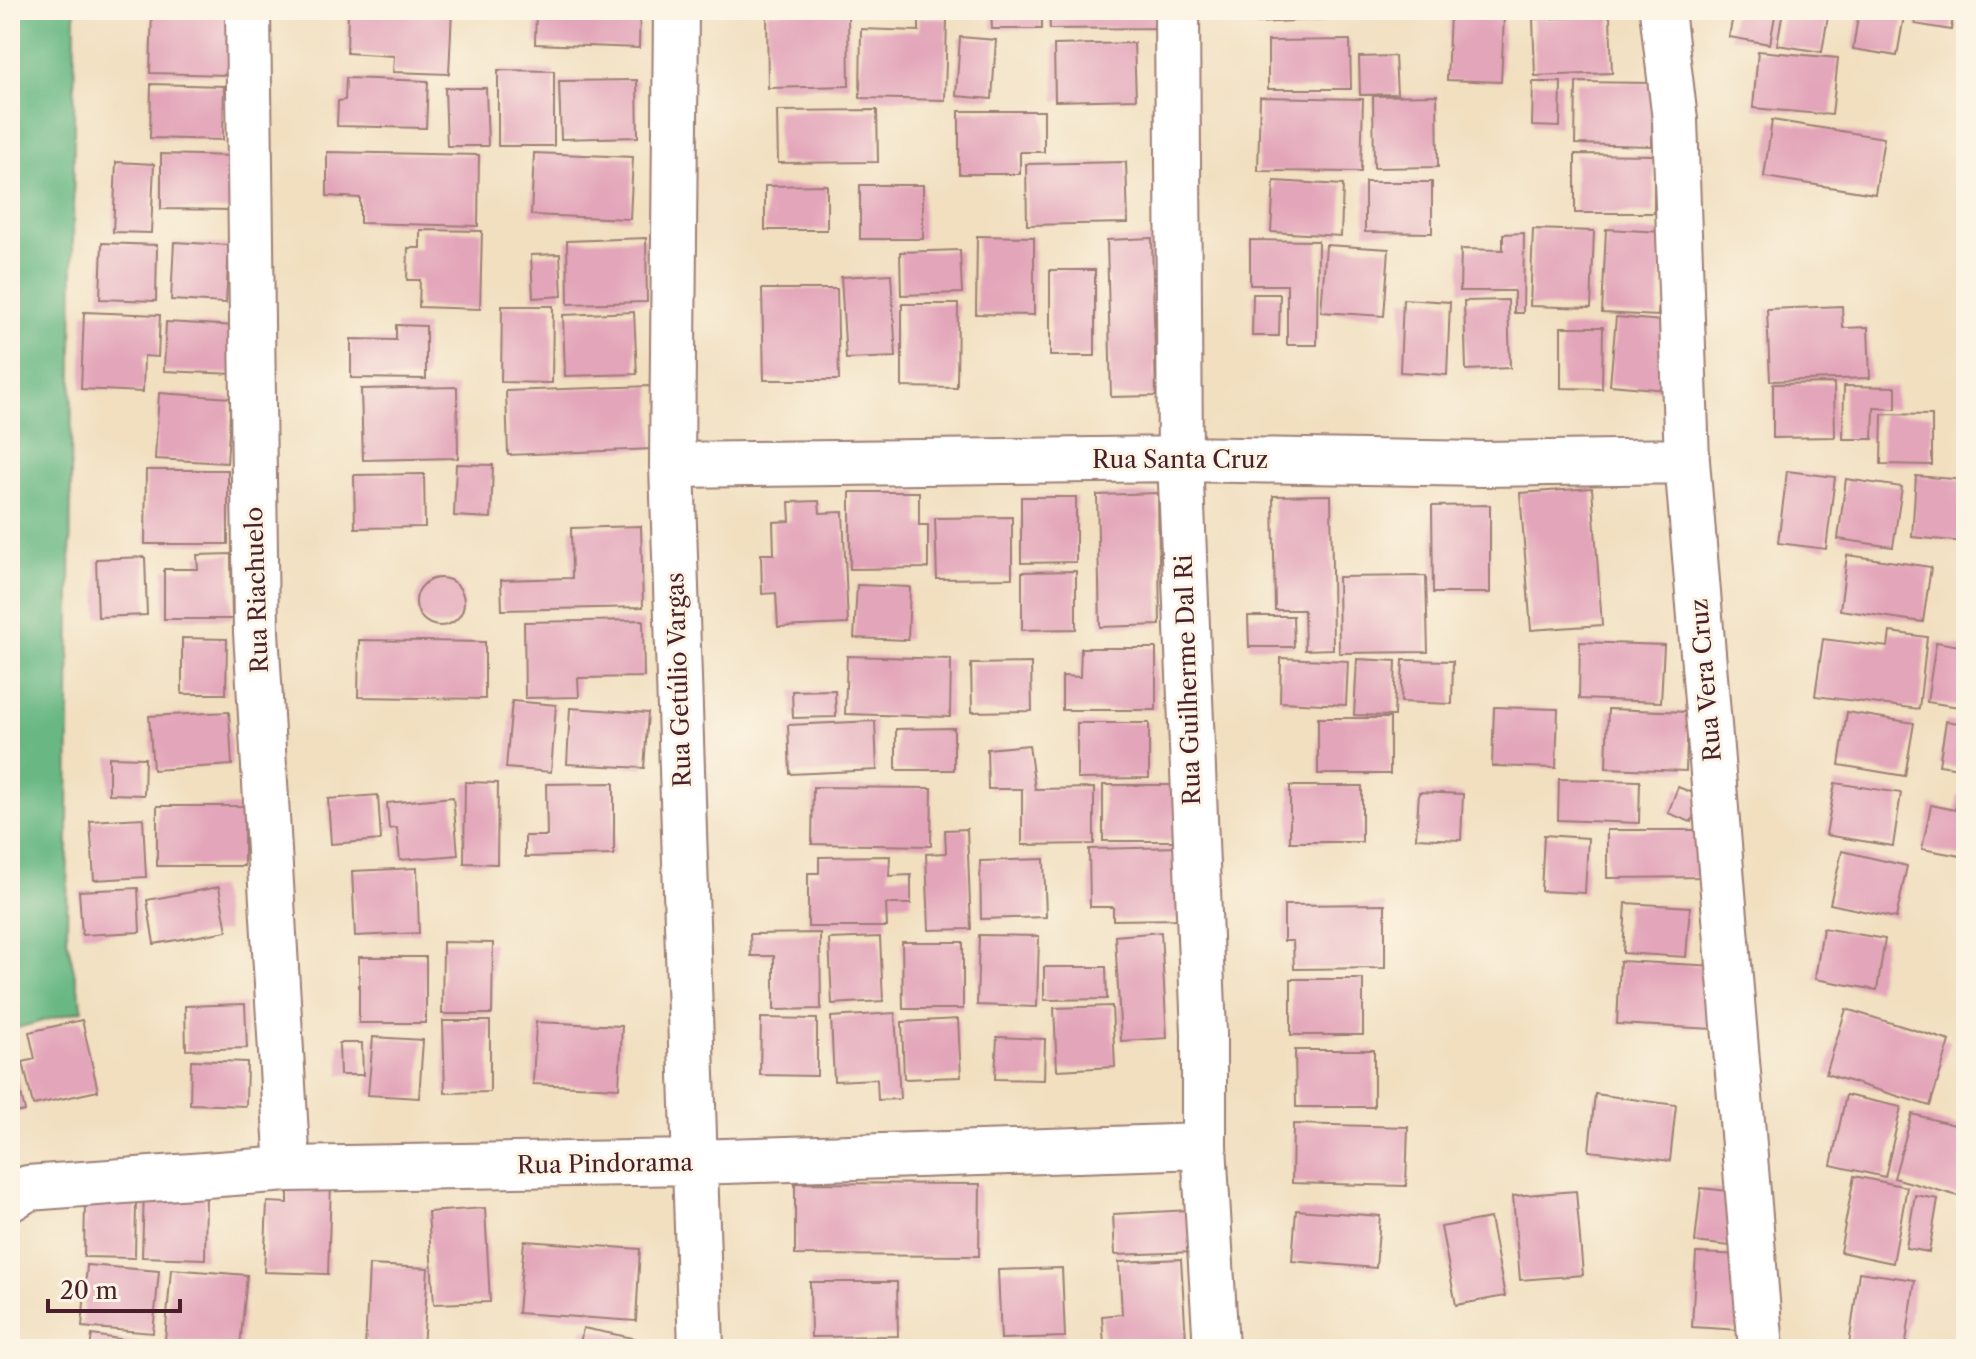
<svg xmlns="http://www.w3.org/2000/svg" width="1976" height="1359" font-family="'Libre Caslon Text',serif">
  <rect width="100%" height="100%" fill="#fcf5e5"/>
  <filter id="ink" filterUnits="userSpaceOnUse"><feTurbulence type="fractalNoise" baseFrequency=".0125" numOctaves="2"/><feDisplacementMap in="SourceGraphic" scale="16" xChannelSelector="R" yChannelSelector="G"/><feConvolveMatrix kernelMatrix="1 2 1 2 8 2 1 2 1" color-interpolation-filters="sRGB"/></filter>
  <filter id="wash" filterUnits="userSpaceOnUse"><feTurbulence type="fractalNoise" baseFrequency=".006" numOctaves="4" result="noise"/><feDisplacementMap in="SourceGraphic" scale="32" xChannelSelector="R" yChannelSelector="G"/><feGaussianBlur stdDeviation="1.8" result="paint"/><feColorMatrix in="noise" values="0 0 0 0 0 0 0 0 0 0 0 0 0 0 0 0 0 1.4 0 .05"/><feComposite in="paint" operator="in"/></filter>
  <g filter="url(#wash)">
    <rect width="100%" height="100%" fill="#f1dfc0"/>
    <path fill="#69b884" stroke="#5a6c58" stroke-width="2" d="M10 10H75L67 940 83 1010 10 1030Z"/>
    <g id="blocks">
      <path fill="#e3a5ba" d="M152 10H231L229 75 150 73Z
        M348 10H452L449 74 393 72 394 56 347 53Z
        M536 10H640L639 48 535 44Z
        M991 10H1042V29H992Z
        M1049 10H1155L1156 28 1050 29Z
        M1256 10H1349V18L1256 23Z
        M1558 10H1607V12L1559 15Z
        M1734 10H1776L1770 44 1729 37Z
        M1783 10H1829L1822 52 1777 45Z
        M1859 10H1905L1897 56 1853 49Z
        M1917 10H1954L1951 30 1915 24Z
        M848 11 849 86 768 88 767 12Z
        M1450 14 1504 16 1501 82 1447 80Z
        M1610 16 1612 73 1535 76 1533 19Z
        M919 18 947 19 945 100 860 98 861 29 919 31Z
        M960 37 996 40 992 99 956 96Z
        M1350 40 1351 89H1268V41Z
        M1134 43 1136 99 1055 101 1054 45Z
        M1758 51 1838 58 1832 115 1753 108Z
        M1395 56 1397 94 1360 95 1359 57Z
        M498 70 554 71V146H498Z
        M346 78 428 81 426 128 337 126 338 101 345 100Z
        M637 80 638 137 561 139 559 81Z
        M1533 82H1561L1560 127 1532 126Z
        M1576 82 1653 83 1652 146 1575 144Z
        M151 84 224 86 223 140 150 138Z
        M445 88H486L488 146H447Z
        M1437 95 1438 167 1374 168 1373 96Z
        M1260 97 1363 99 1361 172 1258 171Z
        M877 110 878 162 778 163 777 111Z
        M959 111H1044V152H1020V174H959Z
        M1772 120 1884 138 1875 194 1764 177Z
        M327 152 479 155 478 226 360 223V198L327 196Z
        M534 153 633 157 630 219 531 215Z
        M161 154 233 156V210L161 209Z
        M1575 154 1654 155V213H1575Z
        M116 162 154 164 151 233 113 232Z
        M1126 162 1128 223 1027 225 1026 164Z
        M1274 181 1343 185 1341 236 1271 232Z
        M1365 182H1432V233L1365 232Z
        M827 185V230H765V186Z
        M860 185H923V239H860Z
        M1533 229 1594 231 1591 308 1530 306Z
        M1606 229 1663 232 1658 316 1602 313Z
        M420 230 482 231 480 309 419 307 420 280H407L408 248H420Z
        M1524 233 1523 313H1514V291H1460L1461 249 1503 250V234Z
        M977 236 1034 237V315L976 314Z
        M646 238 647 302 568 304 567 241Z
        M1152 238 1156 396 1111 397 1107 240Z
        M1250 240 1318 241 1317 345H1287V285H1250Z
        M174 242 229 245 226 303 171 300Z
        M102 243 157 245 156 301 100 299Z
        M1326 245 1389 249 1384 316 1321 312Z
        M960 250 962 293 901 295 900 252Z
        M560 254 562 296 533 298 531 255Z
        M1050 270H1095V356H1050Z
        M891 274 896 357 846 359 841 277Z
        M762 289H837L839 380H764Z
        M1253 294H1280L1279 336H1252Z
        M1403 299 1450 302 1447 375 1400 372Z
        M1508 300 1510 368 1466 370 1464 301Z
        M902 304H958L957 388 902 387Z
        M502 306H553L552 383 501 382Z
        M1842 306 1843 328 1868 327 1870 378 1770 381 1767 309Z
        M84 312 160 315 158 357 144 356 143 392 81 389Z
        M634 312 637 374 565 376 563 315Z
        M1616 317 1673 322 1667 390 1610 385Z
        M166 322 237 326 235 374 164 371Z
        M396 325 426 326V379L351 378V339L396 340Z
        M1561 327H1603L1602 389 1561 388Z
        M1834 383 1835 437 1773 438V384Z
        M651 386 653 449 508 455 506 391Z
        M1844 386 1896 387V409L1874 408 1873 439H1843Z
        M457 387 458 458 363 460 361 389Z
        M159 393 231 398 227 463 155 459Z
        M1882 414 1932 415V465L1881 464Z
        M456 464 493 465 491 518 454 516Z
        M146 470H228V544H145Z
        M1787 471 1835 477 1826 549 1778 543Z
        M424 474 425 527 355 528 354 475Z
        M1916 476 1966 480 1965 542 1912 537Z
        M1846 479 1902 487 1893 547 1838 539Z
        M1592 488 1602 625 1531 630 1520 493Z
        M850 492H919V525H928V568L850 569Z
        M1158 493 1160 625 1100 627 1097 495Z
        M1331 495 1333 649 1305 650 1304 610H1275L1273 496Z
        M1021 497H1076V562L1021 563Z
        M819 501 820 513 843 512 848 624 778 627 776 593 762 594 761 554H774L773 522 790 521 789 502Z
        M1490 505V593H1433L1432 506Z
        M1012 517V578L937 579 935 518Z
        M641 526 643 607 502 610 501 580 572 578 571 528Z
        M231 554 232 619H164V569H198L197 555Z
        M1847 555 1931 567 1923 622 1840 610Z
        M145 557 147 615 98 617 96 559Z
        M1076 571V629L1022 630V572Z
        M1426 576 1428 652 1339 653 1338 577Z
        M416 602a24 24 0 1 1 48 0a24 24 0 1 1-48 0Z
        M857 585 910 587 908 640 854 638Z
        M1248 616H1293L1294 647H1249Z
        M643 620 644 677 578 678 579 697 525 698 524 622Z
        M1890 632 1927 637 1919 709 1815 696 1823 639 1888 647Z
        M182 638 227 639 226 694H182Z
        M359 640 485 642V699L358 697Z
        M1580 642 1664 645 1661 702 1579 699Z
        M1936 642 1966 647V708L1927 702Z
        M1081 648H1156V710H1062V676L1080 677Z
        M847 656 951 659 950 717 845 714Z
        M1281 658 1348 661 1346 705 1280 702Z
        M1357 659 1396 661 1394 716 1354 715Z
        M1403 660 1453 661 1452 704 1401 702Z
        M1031 663 1032 711 972 712 971 664Z
        M835 690 836 717 793 718 792 691Z
        M512 701 556 705 551 772 506 768Z
        M1494 707 1558 709 1556 768 1492 766Z
        M570 708 648 713 644 768 567 764Z
        M1608 709 1688 712 1686 771 1606 768Z
        M229 712 232 765 153 770 149 716Z
        M1847 712 1914 723 1905 776 1839 765Z
        M1318 718H1390V774H1318Z
        M875 721 877 770 790 774 788 725Z
        M1946 721 1966 724V769L1939 765Z
        M1077 723H1149V778L1077 779Z
        M954 728V770H896V729Z
        M1029 745 1035 789 1094 788V844L1022 845V789H988L987 749Z
        M109 757 145 758 144 795 109 794Z
        M1559 779 1640 781 1639 823 1558 820Z
        M465 782 498 783 497 864 464 863Z
        M614 783V855L525 857V836H547L546 784Z
        M1835 783 1901 793 1893 846 1826 835Z
        M1103 785H1175V841H1103Z
        M1290 786H1362V842H1290Z
        M813 787 932 788 931 846 812 844Z
        M1678 787 1701 796 1691 822 1668 813Z
        M1419 792 1463 794 1461 840 1416 838Z
        M378 795 381 840 331 844 328 799Z
        M1958 796 1966 798V857L1922 849 1931 805 1955 810Z
        M453 797 458 855 400 860 397 828 389 829 387 803Z
        M157 806H244V866H157Z
        M143 818 146 877 94 880 90 821Z
        M967 829 971 929 929 930 926 854 946 853 945 830Z
        M1607 830H1712V877L1607 878Z
        M1544 835 1588 838 1585 893 1541 891Z
        M1182 847 1184 919 1113 920V907H1090L1089 849Z
        M1842 851 1907 866 1896 918 1830 904Z
        M890 856 889 876 911 875V904H886L887 927H808V873H819V857Z
        M1044 859 1046 917 981 919 980 861Z
        M417 868 419 933 355 936 352 871Z
        M219 887 227 931 154 944 147 900Z
        M138 888 140 932 82 935 79 891Z
        M1626 903 1690 907 1686 957 1623 953Z
        M1385 904V968L1294 969 1293 941H1284V905Z
        M1823 928 1885 939 1877 990 1815 979Z
        M1161 932 1167 1038 1121 1041 1115 936Z
        M820 933 821 1009 774 1010V956H751L750 934Z
        M979 935 1039 936 1037 1007 977 1005Z
        M880 937 883 1001 832 1004 829 939Z
        M443 942 493 943 492 1014H442Z
        M902 942H963V1009H903Z
        M359 957H426V1023H359Z
        M1620 961 1717 966 1714 1029 1617 1024Z
        M1044 967H1106L1107 999 1044 1000Z
        M1291 979H1363V1035H1291Z
        M245 1004 247 1048 186 1050 185 1006Z
        M1112 1006 1115 1067 1057 1070 1054 1008Z
        M1846 1009 1950 1041 1930 1106 1826 1074Z
        M895 1013 900 1099 878 1100 877 1079 834 1081 831 1017Z
        M761 1018 817 1019V1076L760 1075Z
        M958 1019 961 1077 904 1079 902 1022Z
        M82 1020 98 1091 33 1105 23 1062 35 1059 29 1032Z
        M443 1021H490V1092L445 1093Z
        M536 1022 622 1026 619 1088 533 1084Z
        M373 1037 423 1040 419 1098 368 1095Z
        M997 1037 1045 1039 1044 1080 995 1079Z
        M339 1043H362L363 1075H340Z
        M10 1046 25 1111 10 1114Z
        M1295 1050H1374V1107H1296Z
        M191 1060 247 1062 246 1106 190 1104Z
        M1595 1094 1676 1105 1670 1161 1589 1151Z
        M1846 1095 1901 1107 1885 1177 1831 1165Z
        M1912 1114 1966 1128V1183L1962 1197 1894 1178Z
        M1293 1124 1408 1127 1406 1186 1292 1183Z
        M1854 1176 1907 1187 1893 1263 1840 1252Z
        M288 1182 331 1184 328 1274 264 1272 267 1202 288 1203Z
        M795 1183 980 1184 979 1256 795 1255Z
        M1701 1188 1736 1192 1730 1246 1695 1242Z
        M144 1191 206 1193 205 1259 142 1257Z
        M1576 1191 1583 1275 1520 1280 1513 1196Z
        M1915 1195 1938 1199 1929 1252 1906 1248Z
        M85 1203H136L135 1258 84 1257Z
        M485 1208 490 1302 434 1304 428 1212Z
        M1192 1210 1194 1252 1115 1255 1113 1214Z
        M1296 1210 1380 1216 1376 1268 1292 1261Z
        M1490 1218 1505 1296 1456 1305 1441 1227Z
        M524 1241 640 1249 636 1321 518 1313Z
        M1696 1253 1745 1255 1742 1330 1692 1327Z
        M1181 1259 1186 1340 1104 1345 1102 1316 1122 1314 1119 1262Z
        M87 1265 159 1271 153 1333 82 1327Z
        M369 1265 428 1268 423 1349H365Z
        M1062 1268 1065 1337 1001 1339 998 1270Z
        M171 1269 247 1275 240 1347 165 1340Z
        M1859 1272 1915 1280 1905 1349 1849 1345Z
        M810 1282H897L898 1336 811 1337Z
        M583 1328 648 1341 646 1349H579Z
        M92 1335 161 1345V1349H90Z
        M258 1345 281 1347V1349H258Z"/>
    </g>
  </g>
  <g filter="url(#ink)">
    <use href="#blocks" fill-opacity="0" stroke="#9e7f76" stroke-width="2"/>
    <g fill="none" stroke-linecap="round" stroke-linejoin="round">
      <g stroke="#9e7f76" stroke-width="48">
        <path id="minor" d="M248 10 256 632 288 1169
          M676 10 672 465 701 1349
          M1177 10 1180 459 1204 1033V1146L1216 1349
          M1662 10 1675 120 1687 461 1761 1349
          M672 465 1180 459 1484 464 1687 461
          M10 1199 28 1188 288 1169 693 1162 1204 1146"/>
      </g>
      <use href="#minor" stroke="#fff" stroke-width="44"/>
    </g>
  </g>
  <g text-anchor="middle" stroke-width="6" stroke-linejoin="round" paint-order="stroke">
    <g font-size="24" fill="#4a1f2b" stroke="#fcf5e5">
      <text x="1180" y="468">Rua Santa Cruz</text>
      <text transform="translate(257 590) rotate(-92)" y="8">Rua Riachuelo</text>
      <text transform="translate(679 680) rotate(-92)" y="8">Rua Getúlio Vargas</text>
      <text transform="translate(1188 680) rotate(-92)" y="8">Rua Guilherme Dal Ri</text>
      <text transform="translate(1706 680) rotate(-95)" y="8">Rua Vera Cruz</text>
      <text transform="translate(605 1164) rotate(-1)" y="8">Rua Pindorama</text>
    </g>
  </g>
  <rect width="1976" height="1359" fill="none" stroke="#fcf5e5" stroke-width="40"/>
  <path d="M48 1299v12h132v-12" fill="none" stroke="#4a1f2b" stroke-width="4"/>
  <text x="60" y="1299" font-size="24" fill="#4a1f2b" stroke="#fcf5e5" stroke-width="6" paint-order="stroke">20 m</text>
</svg>
